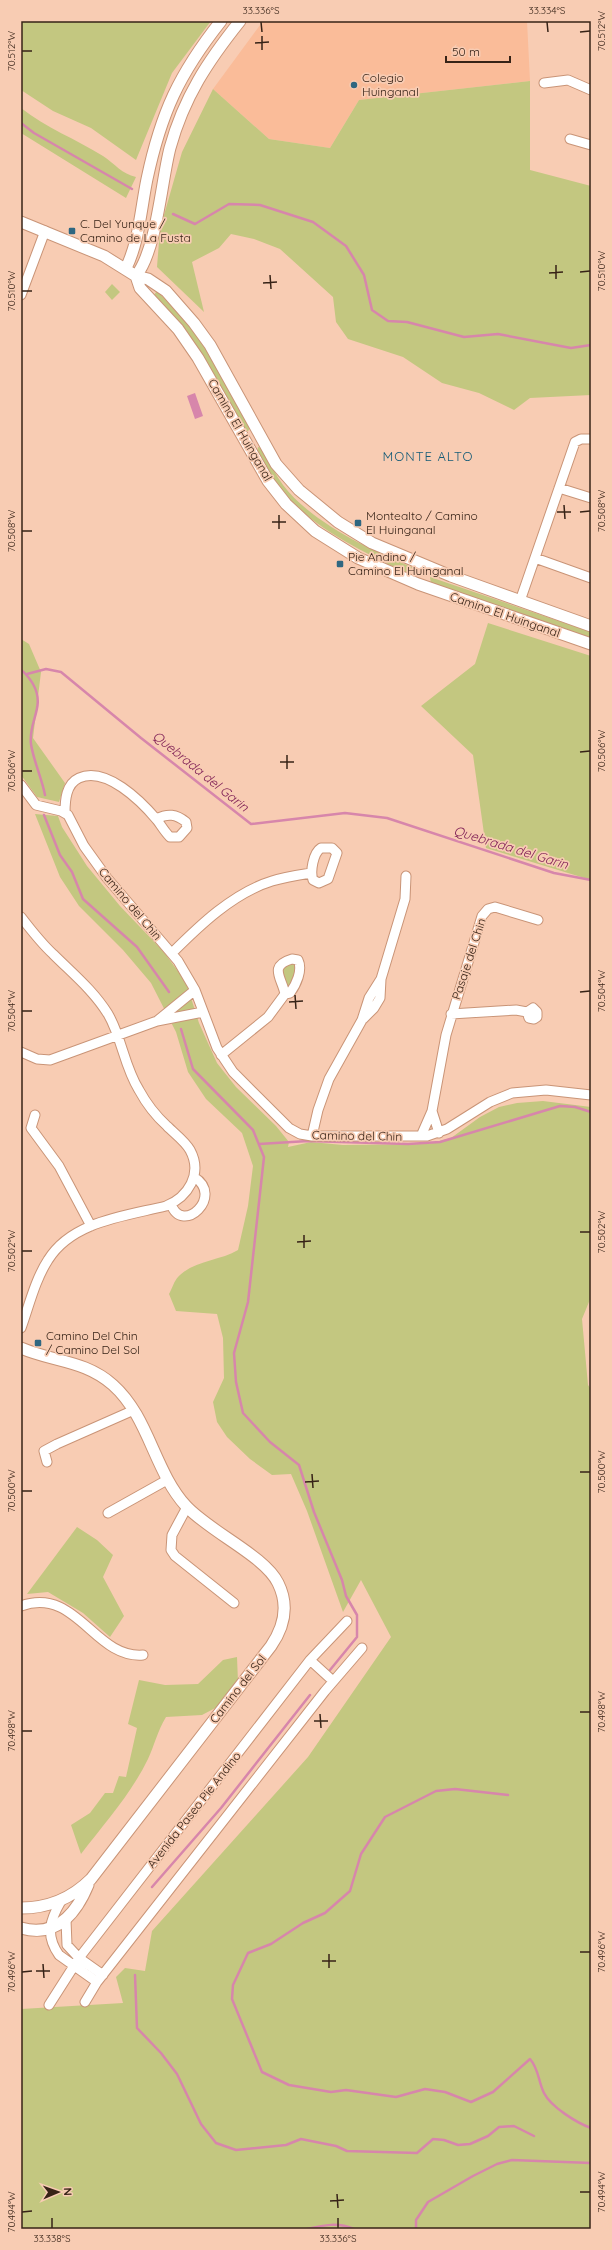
<svg xmlns="http://www.w3.org/2000/svg" width="612" height="2250" font-family="Quicksand,sans-serif">
  <rect width="100%" height="100%" fill="#f8ccb3"/>
  <path fill="#fabc99" d="M263 21H527L530 81 359 100 330 148 269 139 213 89Z"/>
  <path fill="#c3c780" d="M21 21H211L172 73 136 160 91 128 53 111 21 90Z
    M530 81V170L591 186V395L530 398 514 410 479 393 442 383 403 357 348 339 336 322 333 297 280 249 254 239 231 234 219 248 192 262 204 312 157 267 160 229 182 152 213 89 269 139 330 148 359 100Z
    M21 108C46 128 76 139 103 156 115 164 122 174 136 177L126 198 21 133Z
    M112 284 120 292 112 300 105 292Z
    M157 291 181 316 202 341 251 427 248 431H245L153 296Z
    M258 447 262 448C269 461 275 474 283 485 311 522 370 550 412 567L411 572 408 574C356 548 293 520 265 466 262 460 256 454 258 447Z
    M430 577 591 632V638L431 584Z
    M488 623 591 656V880L486 848 473 755 421 706 475 664Z
    M21 639 29 644 41 672 33 738 65 783 59 802 37 797 21 775Z
    M35 814 58 816 62 827 87 866 120 906 163 951 186 982 199 1023 217 1063 236 1087 276 1126 289 1142 288 1147 311 1142 343 1145 428 1144 451 1138 480 1117 499 1107 517 1103 543 1101 591 1107V1297L582 1319 588 1385 591 1389V2229H21V2009L123 2003 116 1977 125 1968 145 1971 152 1931 308 1757 391 1637 361 1580 343 1612 307 1511 291 1474 272 1475 250 1459 227 1437 217 1422 213 1402 224 1378 223 1338 217 1314 176 1311 169 1294C172 1289 174 1281 178 1277 194 1260 220 1261 238 1250L248 1206 253 1166 242 1133 206 1099 188 1072 176 1032 151 983 123 950 79 906 60 877Z
    M291 963 297 966 289 991 281 973 282 967Z
    M77 1527 97 1540 113 1555 103 1577 124 1616 110 1637 83 1613 48 1592 27 1594Z
    M237 1657 238 1682 221 1705 202 1715 166 1717C157 1732 155 1744 148 1759 131 1794 104 1824 81 1854L71 1825 90 1813 105 1793H113L119 1776 126 1777 137 1728 128 1724 139 1680 165 1685 198 1684 223 1660Z"/>
  <path fill="#d786ab" d="M195 393 203 416 195 419 187 396Z"/>
  <g fill="none" stroke-linecap="round" stroke-linejoin="round">
    <path stroke="#d786ab" stroke-width="2.5" d="M21 123 34 133 132 189
      M173 214 195 224 229 204 260 205 313 222 346 246 364 275 372 310 388 321 407 322 464 337 498 334 571 348 591 345
      M21 670C27 674 29 678 33 684 46 707 28 721 31 744 33 759 42 779 45 795
      M27 674 46 669 61 672 141 738 251 824 345 813 387 818 554 873 591 880
      M44 815 60 855 72 872 83 899 137 947 169 992
      M181 1029 193 1069 253 1130 264 1157 248 1302 234 1353 236 1382 243 1413 270 1442 299 1465 314 1512 342 1580 346 1596 357 1615V1637L330 1670
      M259 1144 308 1141 408 1144 440 1142 560 1106 575 1107 591 1112
      M508 1795 455 1789 436 1791 385 1817 361 1854 350 1891 325 1913 303 1923 271 1944 248 1953 233 1985 232 1999 262 2072 289 2085 331 2092 346 2090 396 2097 425 2089 445 2092 471 2102 493 2092 530 2059C539 2069 538 2081 544 2093 551 2107 577 2123 591 2128
      M152 1887 221 1808 310 1695
      M135 1975 137 2028 161 2053 177 2074 201 2124 216 2143 236 2150 286 2145 301 2139 336 2146 347 2151 417 2153 433 2139 444 2140 458 2145 470 2144 488 2136 499 2127 514 2126 534 2136
      M307 2229C324 2225 338 2222 354 2229
      M416 2229V2220L428 2202 473 2176 497 2164 512 2160 591 2163"/>
    <g stroke="#c99477" stroke-width="11">
      <path id="minor" d="M544 83 568 80 591 90
        M570 139 591 145
        M21 295 45 231
        M559 488 591 498
        M535 558 591 578
        M520 601 575 442 581 439H591
        M21 785 36 805 61 811 68 815 84 846 107 878 178 961 195 990 217 1048 233 1072 289 1128 300 1134 312 1136H427L447 1129 490 1102 512 1093 546 1090 591 1095
        M65 813C65 800 66 784 79 778 106 766 141 801 157 820 161 825 164 831 170 837H179L187 828 186 822C176 814 168 813 156 819
        M321 848H332L337 853 328 879 319 883 313 880C310 872 313 853 321 848Z
        M21 917C31 930 41 943 53 954 73 974 93 990 108 1014 122 1038 124 1066 139 1090 146 1103 156 1116 167 1126 175 1134 185 1141 190 1150 203 1174 188 1197 166 1206 126 1216 72 1221 48 1260 35 1280 29 1306 21 1328
        M172 953C199 926 233 893 272 881 285 877 298 875 311 873
        M292 959 298 960C303 970 296 985 290 993L285 994C282 978 268 966 292 959Z
        M451 1014 516 1010 527 1012 533 1008 537 1012V1017L534 1019 529 1018 527 1012
        M363 1019 374 1008 380 998 381 979 405 899 406 876
        M157 1021 195 990
        M21 1052 37 1059 50 1060 157 1021 203 1012
        M221 1055 268 1017 285 994
        M432 1111 439 1133
        M35 1115 31 1128 59 1166 91 1226
        M312 1136 318 1110 329 1079 362 1020 369 998 381 979
        M421 1136 432 1111 446 1035 482 916 488 909 495 907 538 920
        M171 1204C182 1236 225 1196 194 1177
        M47 1462 44 1451 57 1444 134 1410
        M187 1507 172 1535 171 1550 175 1556 234 1603
        M108 1513 167 1480
        M21 1606C77 1586 94 1659 143 1655
        M310 1660 333 1681
        M61 1901C50 1920 45 1935 59 1955L97 1982
        M66 1920 67 1945 79 1958 103 1975
        M85 2002 97 1982 325 1691 362 1648
        M49 2005 79 1958 310 1660 347 1621"/>
    </g>
    <g stroke="#c99477" stroke-width="13">
      <path id="tertiary" d="M21 222 104 256 136 276 148 279 166 291 194 323 210 345 276 464 299 490 338 522 372 543 451 576 591 626
        M126 268C139 242 141 208 147 179 161 113 179 74 221 21
        M136 276 140 288 178 329 198 358 268 481 286 504 315 531 358 558 418 584 591 644
        M136 276C157 249 161 183 170 148 184 97 208 61 240 21
        M21 1348C53 1362 85 1360 113 1385 149 1417 154 1471 186 1506 210 1532 265 1556 278 1583 289 1605 284 1627 271 1646L91 1879C72 1898 49 1908 21 1908
        M21 1928C56 1938 76 1914 88 1885"/>
    </g>
    <use href="#minor" stroke="#fff" stroke-width="9"/>
    <use href="#tertiary" stroke="#fff" stroke-width="11"/>
  </g>
  <path fill="none" stroke="#372317" stroke-width="1.5" d="M261 22 262 32M547 22 548 32M580 32 590 31M262 36V50M255 43 269 42M22 51H32M556 265V279M580 272 590 271M549 273 563 272M270 275 271 289M263 283 277 282M22 291H32M564 505 565 519M557 512H571M580 512 590 511M279 515V529M272 522H286M22 531H32M580 752 590 751M287 755V769M280 762H294M22 771H32M580 992 590 991M295 995 296 1009M289 1002 303 1001M22 1011H32M580 1232H590M304 1235V1248M297 1242 311 1241M22 1251H32M580 1472H590M312 1474 313 1488M305 1482 319 1481M22 1491H32M580 1712H590M320 1714 321 1728M314 1721H328M22 1731H32M580 1952H590M329 1954V1968M322 1961H336M43 1964 44 1978M36 1971H50M22 1972 32 1971M580 2192H590M337 2194 338 2208M330 2201 344 2200M22 2212 32 2211M52 2218V2228M338 2218V2228"/>
  <g fill="#2f6781" stroke="#f8ccb3" stroke-width="1.5">
    <circle cx="354" cy="85" r="4"/>
    <rect x="68" y="227" width="8" height="8" rx="2"/>
    <rect x="354" y="519" width="8" height="8" rx="2"/>
    <rect x="336" y="560" width="8" height="8" rx="2"/>
    <rect x="34" y="1339" width="8" height="8" rx="2"/>
  </g>
  <g text-anchor="middle" stroke-width="3.5" stroke-linejoin="round" paint-order="stroke">
    <g font-size="12" fill="#372317" stroke="#f8ccb3" text-anchor="start">
      <text x="362" y="82">Colegio<tspan x="362" dy="14">Huinganal</tspan></text>
      <text x="80" y="228">C. Del Yunque /<tspan x="80" dy="14">Camino de La Fusta</tspan></text>
      <text x="366" y="520">Montealto / Camino<tspan x="366" dy="14">El Huinganal</tspan></text>
      <text x="348" y="561">Pie Andino /<tspan x="348" dy="14">Camino El Huinganal</tspan></text>
      <text x="46" y="1340">Camino Del Chin<tspan x="46" dy="14">/ Camino Del Sol</tspan></text>
    </g>
    <g font-size="12" fill="#372317" stroke="#f8ccb3">
      <text transform="translate(240 430) rotate(60)" y="4">Camino El Huinganal</text>
      <text transform="translate(505 615) rotate(19)" y="4">Camino El Huinganal</text>
      <text transform="translate(130 904) rotate(50)" y="4">Camino del Chin</text>
      <text transform="translate(469 959) rotate(-72)" y="4">Pasaje del Chin</text>
      <text transform="translate(357 1136) rotate(1)" y="4">Camino del Chin</text>
      <text transform="translate(238 1689) rotate(-52)" y="4">Camino del Sol</text>
      <text transform="translate(194 1810) rotate(-52)" y="4">Avenida Paseo Pie Andino</text>
    </g>
    <g font-size="13" letter-spacing="1" fill="#155b77" stroke="#f8ccb3">
      <text x="428" y="461">MONTE ALTO</text>
    </g>
    <g font-size="13" font-style="italic" fill="#812257" stroke="#f8ccb3">
      <text transform="translate(201 771) rotate(39)" y="5">Quebrada del Garin</text>
      <text transform="translate(511 847) rotate(17)" y="5">Quebrada del Garin</text>
    </g>
  </g>
  <rect width="612" height="2250" fill="none" stroke="#f8ccb3" stroke-width="44"/>
  <g transform="translate(58 2192) rotate(88)" stroke="#f8ccb3" stroke-width="3" paint-order="stroke">
  <path d="M0-3L7 15L0 10L-7 15Z" fill="#372317"/>
  <text y="-6" font-size="11" font-weight="bold" text-anchor="middle" fill="#372317">N</text>
  </g>
  <path d="M446 56v6h64v-6" fill="none" stroke="#372317" stroke-width="2"/>
  <text x="452" y="56" font-size="12" fill="#372317" stroke="#f8ccb3" stroke-width="3" paint-order="stroke">50 m</text>
  <rect x="22" y="22" width="568" height="2206" fill="none" stroke="#372317" stroke-width="1.5"/>
  <g font-size="10" text-anchor="middle" fill="#372317">
    <text x="261" y="14">33.336°S</text>
    <text x="547" y="14">33.334°S</text>
    <text transform="translate(601 31) rotate(-90)" y="4">70.512°W</text>
    <text transform="translate(11 51) rotate(-90)" y="4">70.512°W</text>
    <text transform="translate(601 271) rotate(-90)" y="4">70.510°W</text>
    <text transform="translate(11 291) rotate(-90)" y="4">70.510°W</text>
    <text transform="translate(601 511) rotate(-90)" y="4">70.508°W</text>
    <text transform="translate(11 531) rotate(-90)" y="4">70.508°W</text>
    <text transform="translate(601 751) rotate(-90)" y="4">70.506°W</text>
    <text transform="translate(11 771) rotate(-90)" y="4">70.506°W</text>
    <text transform="translate(601 991) rotate(-90)" y="4">70.504°W</text>
    <text transform="translate(11 1011) rotate(-90)" y="4">70.504°W</text>
    <text transform="translate(601 1232) rotate(-90)" y="4">70.502°W</text>
    <text transform="translate(11 1251) rotate(-90)" y="4">70.502°W</text>
    <text transform="translate(601 1472) rotate(-90)" y="4">70.500°W</text>
    <text transform="translate(11 1491) rotate(-90)" y="4">70.500°W</text>
    <text transform="translate(601 1712) rotate(-90)" y="4">70.498°W</text>
    <text transform="translate(11 1731) rotate(-90)" y="4">70.498°W</text>
    <text transform="translate(601 1952) rotate(-90)" y="4">70.496°W</text>
    <text transform="translate(11 1972) rotate(-90)" y="4">70.496°W</text>
    <text transform="translate(601 2192) rotate(-90)" y="4">70.494°W</text>
    <text transform="translate(11 2212) rotate(-90)" y="4">70.494°W</text>
    <text x="52" y="2242">33.338°S</text>
    <text x="338" y="2242">33.336°S</text>
  </g>
</svg>
